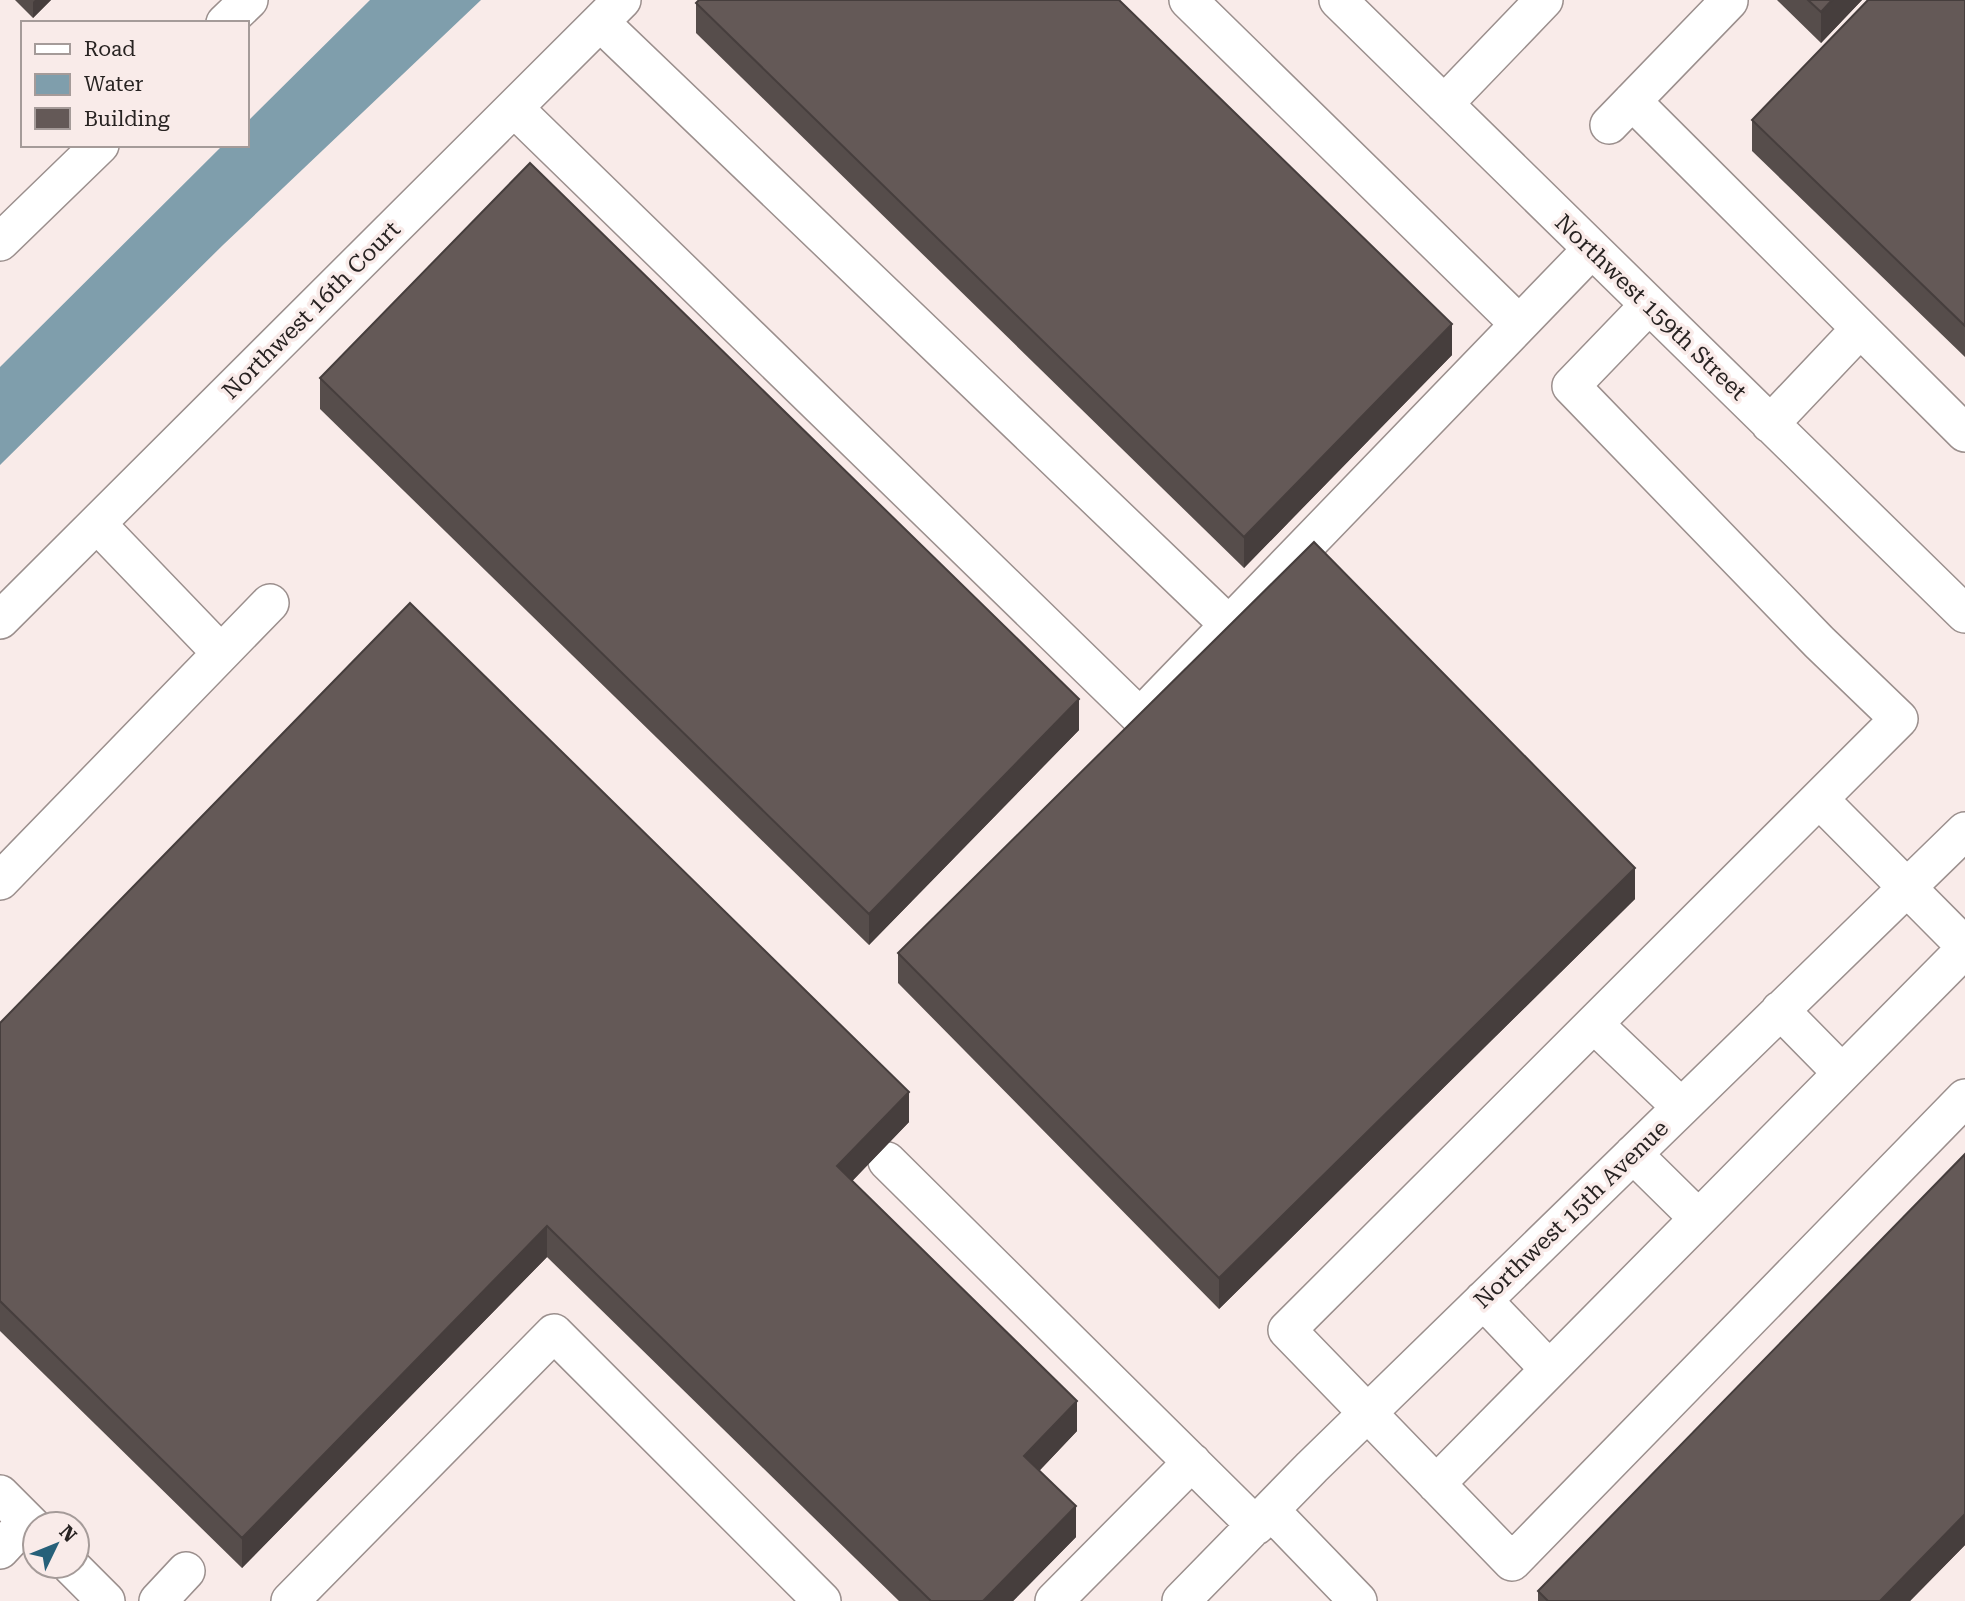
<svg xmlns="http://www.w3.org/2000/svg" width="1965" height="1601" font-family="'Roboto Serif',serif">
  <rect width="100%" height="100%" fill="#f9ebe9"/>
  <path fill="#7f9eac" d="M370 0H481L223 245 0 465V367L223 145H247V122Z"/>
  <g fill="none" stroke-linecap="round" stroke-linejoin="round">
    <g stroke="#9b8f8d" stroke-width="40">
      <path id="minor" d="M1188 0 1519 324
        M1338 0 1965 614
        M600 22 1229 625
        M225 23 249 0
        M1632 101 1965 433
        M1444 104 1544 0
        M514 108 1140 717 1592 249
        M1609 125 1729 1
        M0 242 100 145
        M1649 305 1571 386 1819 642 1899 719 1287 1330 1512 1562 1965 1098
        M1770 424 1860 329
        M97 524 221 653
        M0 620 622 0
        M1820 800 1965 946
        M0 881 270 603
        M1780 1010 1842 1073
        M1595 1025 1681 1107
        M1633 1154 1698 1218
        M887 1161 1256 1526
        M1483 1300 1549 1369
        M1436 1484 1965 949
        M0 1494 27 1521
        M1271 1511 1358 1601
        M0 1550 27 1521 35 1529
        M71 1566 106 1601
        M158 1601 186 1571
        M290 1601 554 1333 822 1601
        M1054 1601 1192 1462
        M1181 1601 1312 1467 1965 831"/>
    </g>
    <use href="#minor" stroke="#fff" stroke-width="37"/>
  </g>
  <path fill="#564d4b" d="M15 0H51L33 18Z
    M1777 0H1862L1821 43Z
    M1965 0V357L1752 151V120Z
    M696 3 1452 355 1244 568 696 33Z
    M320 378 1079 730 869 945 320 409Z
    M1635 899 1219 1309 898 983V953Z
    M0 1023 909 1122 852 1181 1077 1431 1039 1471 1076 1537 1013 1601H899L547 1257 242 1568 0 1331Z
    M1965 1154V1545L1910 1601H1538V1591Z"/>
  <path fill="#463e3d" d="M35 0H51L33 18V2Z
    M1832 0H1862L1821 43V12Z
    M1452 324V355L1244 568V537Z
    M1079 699V730L869 945V914Z
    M1635 868V899L1219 1309V1278Z
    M909 1092V1122L837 1197V1166Z
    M547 1226V1257L242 1568V1538Z
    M1077 1401V1431L1024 1487V1456Z
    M1076 1506V1537L1013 1601H983Z
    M1965 1514V1545L1910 1601H1880Z"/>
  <path fill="#645957" stroke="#463e3d" stroke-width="2" d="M699 0H1119L1452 324 1244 537 696 3Z
    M1808 0H1832L1821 12Z
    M1868 0H1965V326L1752 120Z
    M530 163 1079 699 869 914 320 378Z
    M1314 542 1635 868 1219 1278 898 953Z
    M410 603 909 1092 837 1166 1077 1401 1024 1456 1076 1506 983 1601H931L547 1226 242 1538 0 1301V1023Z
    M1965 1154V1514L1880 1601H1548L1538 1591Z"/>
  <g text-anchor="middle" stroke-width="7" stroke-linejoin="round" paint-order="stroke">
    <g font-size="23" fill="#282322" stroke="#f9ebe9">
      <text transform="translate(1651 307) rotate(44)" y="8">Northwest 159th Street</text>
      <text transform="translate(311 310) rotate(-45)" y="8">Northwest 16th Court</text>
      <text transform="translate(1571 1214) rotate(-44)" y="8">Northwest 15th Avenue</text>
    </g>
  </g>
  <rect x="21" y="21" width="228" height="126" fill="#f9ebe9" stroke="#a59b99" stroke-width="2"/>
  <rect x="35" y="44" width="35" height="10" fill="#ffffff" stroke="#a59b99" stroke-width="2"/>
  <text x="84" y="56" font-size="21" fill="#282322">Road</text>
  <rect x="35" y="74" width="35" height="21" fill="#7f9eac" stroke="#a59b99" stroke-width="2"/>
  <text x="84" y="91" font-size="21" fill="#282322">Water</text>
  <rect x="35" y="108" width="35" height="21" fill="#645957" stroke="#a59b99" stroke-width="2"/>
  <text x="84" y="126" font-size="21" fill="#282322">Building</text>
  <g transform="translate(56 1545) rotate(47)"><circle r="33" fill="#f9ebe9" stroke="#a59b99" stroke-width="2"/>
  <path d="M0-5L12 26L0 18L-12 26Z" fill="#266079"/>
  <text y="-10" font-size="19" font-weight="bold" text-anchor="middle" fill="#282322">N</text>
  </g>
</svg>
